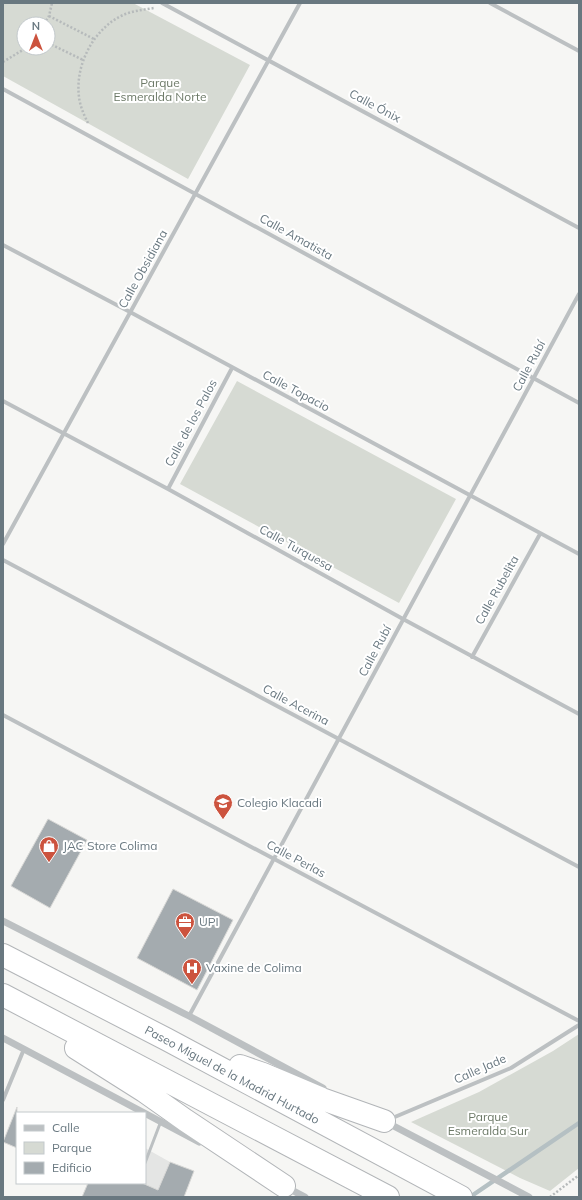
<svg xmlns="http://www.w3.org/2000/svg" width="582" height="1200" font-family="Mulish,sans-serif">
  <rect width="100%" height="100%" fill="#f6f6f4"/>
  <path fill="#e4e5e4" d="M145 1148 170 1162 194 1171 183 1197H82L88 1183H145Z"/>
  <path fill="#d6dad3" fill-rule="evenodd" d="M3 3H133L250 65 188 179 3 76ZM24 24H48V48H24Z
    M237 381 456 499 399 603 180 484Z
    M579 1034V1168L550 1191 520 1178 411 1122 479 1092 553 1051Z"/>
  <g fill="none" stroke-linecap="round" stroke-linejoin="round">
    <path stroke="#b5c0c3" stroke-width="4.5" d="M470 1197 579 1123"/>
  </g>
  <path fill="#a4abaf" stroke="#d8d8d6" d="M48 819 87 840 50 908 11 886Z
    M173 889 233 920 197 990 137 958Z
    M17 1107V1148L3 1142Z
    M170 1162 194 1171 184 1197H82L88 1183H142L158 1190Z"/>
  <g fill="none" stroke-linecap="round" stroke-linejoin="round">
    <g stroke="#b2b5b8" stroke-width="24">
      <path id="trunk" d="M3 955 166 1039 461 1197
        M3 995 388 1197
        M76 1048 144 1091 185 1120 284 1186
        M240 1066 263 1074 322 1099 384 1121"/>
    </g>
    <path stroke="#b6babb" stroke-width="2.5" stroke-dasharray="2 2" stroke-linecap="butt" d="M49 16 94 39
      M44 24 49 16 52 3
      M48 43 83 60
      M3 62 26 48
      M88 123C84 115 80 106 79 97 75 66 92 32 119 17 130 11 142 10 154 8
      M550 1197 579 1175"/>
    <path stroke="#bcc0c2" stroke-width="3" d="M145 1163 161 1121"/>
    <path stroke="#bcc0c2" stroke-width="4" d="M162 3 579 228
      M490 3 579 51
      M3 89 579 403
      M3 245 130 312 579 554
      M3 401 168 489 403 619 579 714
      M168 489 232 368
      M3 544 300 3
      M3 560 579 867
      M472 657 540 534
      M3 715 579 1021
      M189 1016 579 294
      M3 1100 24 1049
      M390 1119 511 1068 579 1025"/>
    <path stroke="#bcc0c2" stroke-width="7" d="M3 921 189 1016 323 1088
      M3 1038 199 1142
      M386 1122 529 1197
      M286 1187 305 1197"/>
    <use href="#trunk" stroke="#fff" stroke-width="22"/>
  </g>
  <defs>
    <g id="school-pin" transform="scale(1)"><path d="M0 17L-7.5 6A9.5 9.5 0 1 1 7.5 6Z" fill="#cc533e" stroke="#fff"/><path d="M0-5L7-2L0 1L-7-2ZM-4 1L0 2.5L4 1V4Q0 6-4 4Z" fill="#fff"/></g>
    <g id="shop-pin" transform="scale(1)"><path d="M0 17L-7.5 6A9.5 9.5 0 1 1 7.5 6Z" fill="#cc533e" stroke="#fff"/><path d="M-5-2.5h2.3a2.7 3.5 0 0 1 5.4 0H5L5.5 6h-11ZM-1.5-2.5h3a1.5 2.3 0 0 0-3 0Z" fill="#fff"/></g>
    <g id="office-pin" transform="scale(1)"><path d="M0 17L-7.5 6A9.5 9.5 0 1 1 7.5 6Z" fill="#cc533e" stroke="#fff"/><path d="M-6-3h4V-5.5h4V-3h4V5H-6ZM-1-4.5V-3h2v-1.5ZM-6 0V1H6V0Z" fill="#fff"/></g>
    <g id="hospital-pin" transform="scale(1)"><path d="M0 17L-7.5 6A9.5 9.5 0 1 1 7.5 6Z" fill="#cc533e" stroke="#fff"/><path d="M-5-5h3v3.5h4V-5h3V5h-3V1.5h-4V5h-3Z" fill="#fff"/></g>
  </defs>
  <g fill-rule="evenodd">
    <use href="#school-pin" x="223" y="803"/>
    <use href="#shop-pin" x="49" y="846"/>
    <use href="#office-pin" x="185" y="922"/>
    <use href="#hospital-pin" x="192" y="968"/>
  </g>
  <g text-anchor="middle" stroke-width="4" stroke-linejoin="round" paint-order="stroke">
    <g font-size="12" fill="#6c7967" stroke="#fff">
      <text x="160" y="87">Parque<tspan x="160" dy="14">Esmeralda Norte</tspan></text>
      <text x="488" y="1121">Parque<tspan x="488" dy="14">Esmeralda Sur</tspan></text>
    </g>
    <g font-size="12" fill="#697880" stroke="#fff">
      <text transform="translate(375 106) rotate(28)" y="4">Calle Ónix</text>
      <text transform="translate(296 237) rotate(29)" y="4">Calle Amatista</text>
      <text transform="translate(143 269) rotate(-61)" y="4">Calle Obsidiana</text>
      <text transform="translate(529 366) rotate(-62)" y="4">Calle Rubí</text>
      <text transform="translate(296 391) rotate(28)" y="4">Calle Topacio</text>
      <text transform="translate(191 423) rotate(-62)" y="4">Calle de los Palos</text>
      <text transform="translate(296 548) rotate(29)" y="4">Calle Turquesa</text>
      <text transform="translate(497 590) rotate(-61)" y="4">Calle Rubelita</text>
      <text transform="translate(375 651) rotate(-62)" y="4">Calle Rubí</text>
      <text transform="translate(296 705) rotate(28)" y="4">Calle Acerina</text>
      <text transform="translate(296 859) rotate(28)" y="4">Calle Perlas</text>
      <text transform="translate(480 1069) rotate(-24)" y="4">Calle Jade</text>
      <text transform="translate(232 1075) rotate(28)" y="4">Paseo Miguel de la Madrid Hurtado</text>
    </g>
    <g font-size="12" fill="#697880" stroke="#fff" text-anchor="start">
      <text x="237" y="807">Colegio Klacadi</text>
      <text x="63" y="850">JAC Store Colima</text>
      <text x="199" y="926">UPI</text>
      <text x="206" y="972">Vaxine de Colima</text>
    </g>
  </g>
  <rect width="582" height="1200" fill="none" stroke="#697880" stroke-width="8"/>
  <rect x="16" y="1112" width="130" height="72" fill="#ffffff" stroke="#c3c9cc"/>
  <rect x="24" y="1125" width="20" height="6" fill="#bcc0c2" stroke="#c3c9cc"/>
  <text x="52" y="1132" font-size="12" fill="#697880">Calle</text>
  <rect x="24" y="1142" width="20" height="12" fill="#d6dad3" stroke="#c3c9cc"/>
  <text x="52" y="1152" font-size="12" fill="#697880">Parque</text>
  <rect x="24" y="1162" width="20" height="12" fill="#a4abaf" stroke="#c3c9cc"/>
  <text x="52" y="1172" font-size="12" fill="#697880">Edificio</text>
  <g transform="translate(36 36)"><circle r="19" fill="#ffffff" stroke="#c3c9cc"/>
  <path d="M0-3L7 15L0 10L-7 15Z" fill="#cc533e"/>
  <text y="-6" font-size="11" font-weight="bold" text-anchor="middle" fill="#697880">N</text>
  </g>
</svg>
